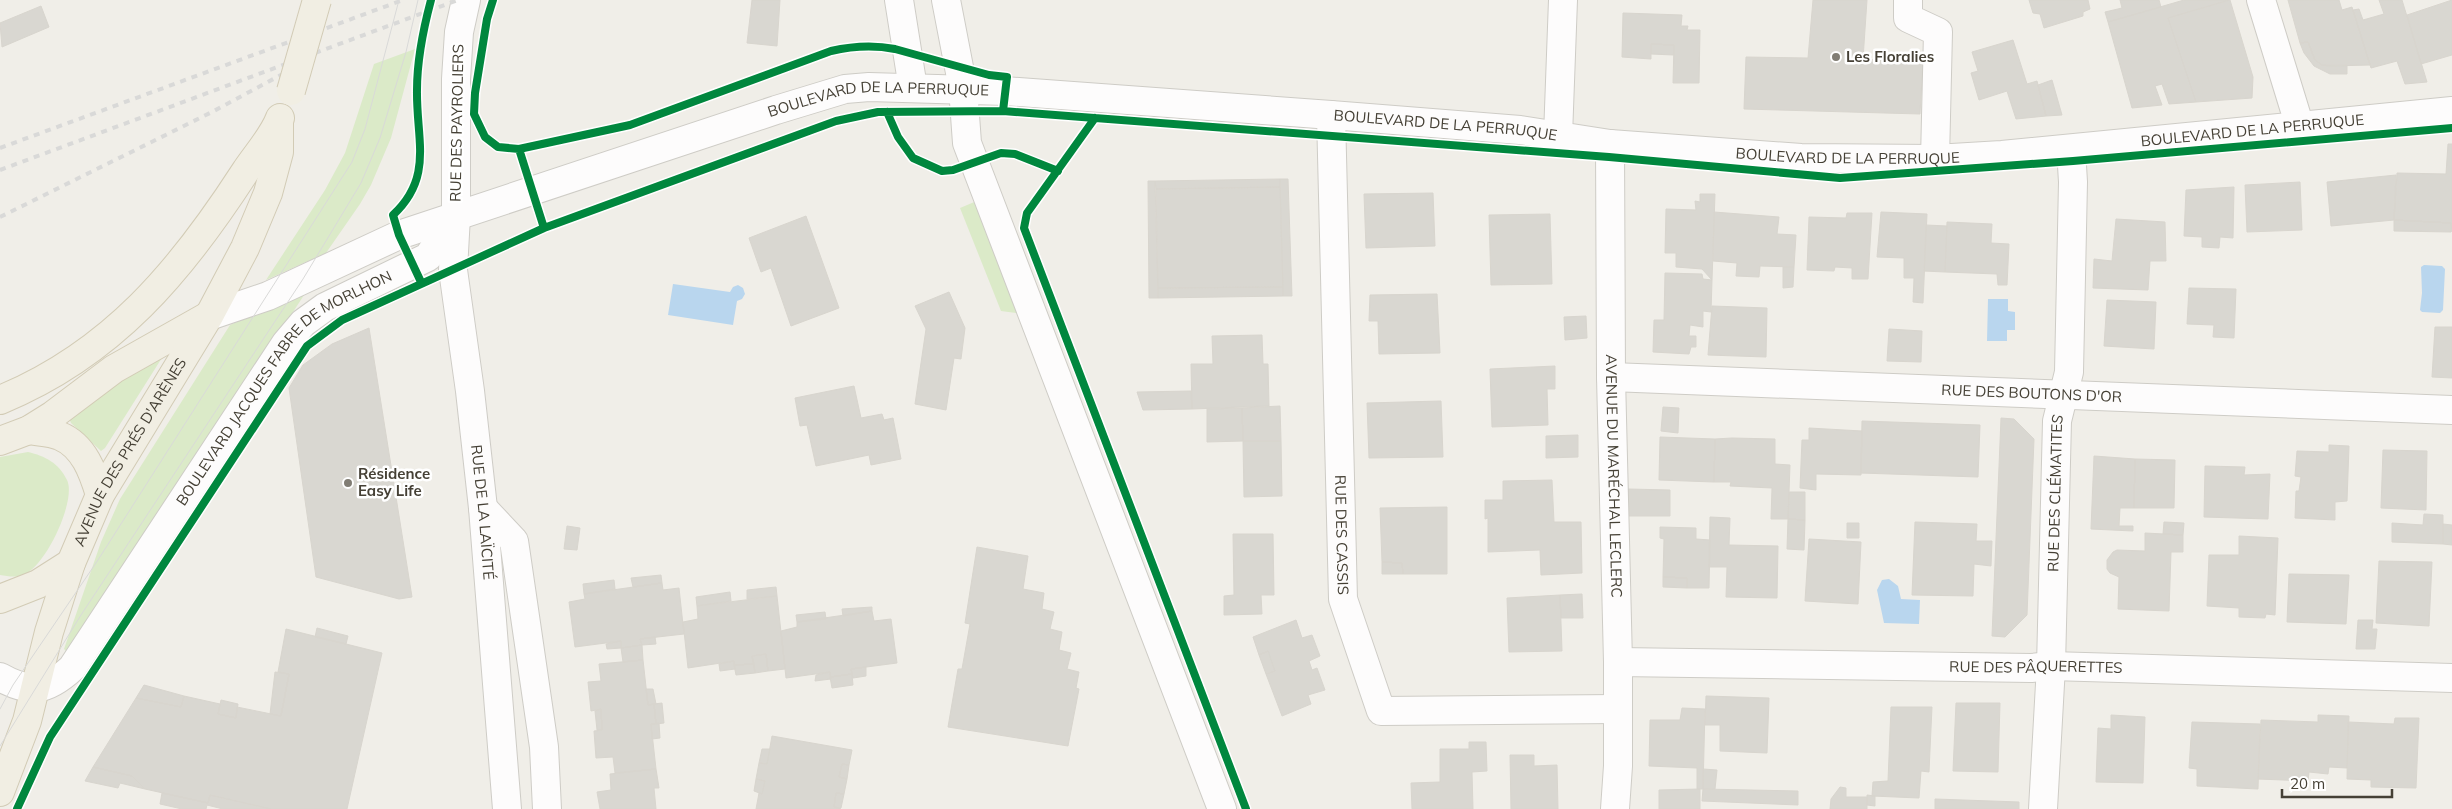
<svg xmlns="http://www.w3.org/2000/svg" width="2452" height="809" font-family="Mulish,sans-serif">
  <rect width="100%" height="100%" fill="#f0eee8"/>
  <path fill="#dbeac8" d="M415 49 391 138 371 185 360 204 326 253 266 280 325 190 345 153 374 64Z
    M979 200 1021 311 1016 313 1001 311 960 208Z
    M306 292 70 655 64 649 101 542 120 499 230 325Z
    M165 353 105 448 101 451 71 423 69 418 76 409Z
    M28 452C45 456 59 463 67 480 77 500 45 568 23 575 16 578 7 576 0 575V457Z"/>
  <path fill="#b9d6ee" d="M2424 265 2442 266 2445 269 2443 310 2440 313 2422 312 2420 310 2422 293 2421 267Z
    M673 284 730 292 733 287 738 285 743 288 745 294 742 299 737 301 733 325 668 315Z
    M1988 299H2008V311L2015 312V330H2007V341H1987Z
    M1889 579 1898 586 1901 599 1920 600 1919 624 1884 623 1877 590 1882 580Z"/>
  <path fill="#d9d7d1" stroke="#d8d5ce" d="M752 0H780L777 46 747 43Z
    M1813 0H1867L1863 59 1923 62 1920 114 1744 109 1746 57 1808 58Z
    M2029 0H2088L2090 9 2083 12V16L2044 28 2040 14 2033 13Z
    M2120 0H2159L2161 7 2108 22 2105 12 2122 8Z
    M2184 0H2229L2168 18 2196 102 2169 104 2162 84 2155 86 2162 105 2132 108 2108 22Z
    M2230 0 2253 77 2252 98 2196 102 2168 18Z
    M2288 0H2339L2342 10 2352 7 2370 65 2330 66 2322 65 2315 60 2308 42 2300 43Z
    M2379 0H2402L2427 82 2405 84 2397 61 2371 68 2353 10 2359 9 2363 20 2384 14Z
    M2452 0V55L2421 64 2407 15Z
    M41 6 49 27 2 47 0 23Z
    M1623 13 1682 15 1681 26H1688L1687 30H1700L1699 83H1673L1674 45 1651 44V59L1622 57Z
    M2013 40 2027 84 2037 81 2046 116 2016 119 2007 91 1979 100 1971 73 1978 71 1972 52Z
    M2308 42 2315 60 2322 65H2347V74H2330L2314 66 2304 53 2300 43Z
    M1651 44 1674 45V55L1651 54Z
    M2052 80 2062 115 2046 116 2038 85Z
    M2448 144H2452V232L2451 223 2394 220 2397 173 2446 174Z
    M2396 175 2394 220 2331 226 2327 182Z
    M1280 179H1288L1292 296H1283Z
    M1280 179V187L1156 189 1155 181Z
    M1148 181H1155L1158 298H1149Z
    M2300 182 2302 230 2247 232 2245 185Z
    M1280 187 1283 287 1158 288 1156 189Z
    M2234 187 2233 238 2220 237 2219 248 2202 247V237L2184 236 2186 190Z
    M1433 193 1435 246 1366 248 1364 194Z
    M1700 194H1715L1712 280 1702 269 1676 267V253H1665L1666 209 1696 210 1695 201 1700 202Z
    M1714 212 1779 217 1777 234 1796 235 1794 267 1760 266 1759 277 1736 276 1737 263 1713 261Z
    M1881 212 1927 214 1923 303 1913 302 1914 278H1904V258L1877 257Z
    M1847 213H1872L1868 279H1852V268L1835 267 1834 271 1807 270 1809 217 1846 218Z
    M1550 214 1552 284 1491 285 1489 215Z
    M806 216 839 308 791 326 771 268 761 272 749 238Z
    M2116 219 2165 222 2166 261H2150L2148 290 2093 288 2094 259 2112 261Z
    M2394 220 2451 223V232L2394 231Z
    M1947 222 1992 224 1991 243 2009 244 2007 285H1998L1997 274 1945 272Z
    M1926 225 1947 226 1945 272 1924 271Z
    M1783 267H1794L1793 287 1783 288Z
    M1665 273 1702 274 1703 279 1712 280 1711 312 1703 311V327L1690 325 1689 336H1696V347H1691L1689 354 1653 352 1654 320H1664Z
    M1283 287V296L1158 298V288Z
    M2189 288 2236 289 2234 338 2213 337 2214 325 2187 324Z
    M949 292 965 328 961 359 954 358 946 410 915 404 926 329 915 306Z
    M1437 294 1440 353 1379 354 1378 321H1369L1370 295Z
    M2107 300 2156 302 2154 349 2104 346Z
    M1712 306 1767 308 1766 357 1708 355Z
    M1586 316 1587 338 1565 340 1564 317Z
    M2435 327H2452V378L2432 377Z
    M369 328 412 597 399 599 316 577 289 388 303 365 332 344Z
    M1889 329 1922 331 1921 362 1887 361Z
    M1262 335 1263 364H1268L1269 406 1192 409 1191 364H1213L1212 336Z
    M1555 366V389H1547L1548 425 1492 427 1490 369Z
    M854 386 861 418 882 414 884 420 893 418 901 459 871 465 869 455 816 466 807 425 800 426 795 398Z
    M1191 391 1192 409 1143 410 1137 392Z
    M1441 401 1443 457 1369 458 1367 403Z
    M1280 406 1281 441H1243L1242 408Z
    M1663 407 1679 408 1678 433 1661 431Z
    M1242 408 1243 441 1207 442V409Z
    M2001 418 2014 419 2034 439 2027 615 2005 637 1992 636Z
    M1862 421 1980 425 1978 477 1861 473Z
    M1809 428 1862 431 1861 475 1816 474V490L1800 488 1802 440H1809Z
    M1578 435V457L1546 458V436Z
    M1660 437 1715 439 1714 482 1659 480Z
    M1732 438 1775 439V464L1790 465 1788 519H1771L1772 488 1730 486 1731 482H1714L1715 439Z
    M1243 441H1281L1282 496 1244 497Z
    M2329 445 2349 446 2347 501 2335 502V520L2295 518 2296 491H2299L2301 477 2295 476 2297 451 2329 452Z
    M2383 450 2427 451 2426 510 2381 508Z
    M2094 456 2135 459 2134 508H2120L2119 526H2133V531L2091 529Z
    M2135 459 2175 460 2174 508H2134Z
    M2205 466 2245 467 2244 475 2270 474 2268 519 2204 517Z
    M1552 480 1554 522H1581L1582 573 1541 575 1540 550 1488 552V518L1485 519V500H1503V481Z
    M1628 489 1670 490V516H1629Z
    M1789 492H1805V520L1788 519Z
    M1447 507V574H1403L1402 563 1382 562 1380 508Z
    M2424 514 2443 515V544L2392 542V523L2423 525Z
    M1710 517 1730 518 1729 545 1778 546 1777 598 1726 597 1727 567H1709Z
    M1788 519 1805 520 1804 550 1787 549Z
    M1915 522 1977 524 1976 541H1992L1991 566 1974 564 1973 596 1912 595Z
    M2164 522 2184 523 2183 535 2163 534Z
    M1847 523H1859V538H1847Z
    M2443 524 2452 525V545L2443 544Z
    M567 526 580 528 577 550 564 549Z
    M1660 527 1696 528V539L1710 540 1709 588H1687V578L1663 577 1664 539 1660 538Z
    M2145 533 2183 535V552H2171L2169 611 2118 609 2119 577 2110 573 2107 569V560L2113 552 2117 550 2145 551Z
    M1233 534H1273L1274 595H1261L1262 614 1224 615V596L1234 595Z
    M2239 536 2278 538 2275 615 2266 614 2265 618 2239 617V608L2207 606 2209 555H2239Z
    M1809 539 1861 542 1858 604 1805 601Z
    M977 547 1028 556 1023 589 1044 593 1042 609 1054 612 1050 629 1062 632 1059 650 1071 653 1067 669 1079 672 1076 688 1079 689 1068 746 948 727 958 669H962L970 624 965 623Z
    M2379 561 2432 562 2429 626 2376 623Z
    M1382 562 1402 563 1403 574H1382Z
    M2289 574 2349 575 2346 624 2287 622Z
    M661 575 662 583 633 587 631 578Z
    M1663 577 1687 578V588L1663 587Z
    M614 580 615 589 584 594 583 584Z
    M662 583 663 590 679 588 684 634 640 639 642 645 621 648V641L575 647 569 602 585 599 584 594Z
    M776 587 777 596 747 599V590Z
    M730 592 731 601 697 606 696 597Z
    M1582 594 1583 618H1561L1560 595Z
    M1560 595 1562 651 1509 652 1507 598Z
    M777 596 785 669 768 671 766 654 752 656 754 664 734 665V661L688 668 683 622 698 619 697 606Z
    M872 607V611L843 616 842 609Z
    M872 611 874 621 891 619 897 663 851 669 852 674 830 677V672L786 678 781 631 797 627V622Z
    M825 612 826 619 797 622 796 615Z
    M1296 620 1302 638 1312 635 1320 656 1309 661 1312 670 1317 668 1325 690 1308 695 1311 704 1282 716 1266 674 1275 671 1268 651 1259 655 1253 637Z
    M2358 620H2373L2372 629H2377L2375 649H2356Z
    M317 628 348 636 346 644 315 637Z
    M286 629 382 653 347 809H271L210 795 208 803 145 789 132 776 93 767 136 698 181 707 184 696 220 704 218 714 236 718 237 707 281 716 289 674 278 672Z
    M655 637 656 644 642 645 640 639Z
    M621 641V648L607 649 606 644Z
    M642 645 643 660 623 662 621 648Z
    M1268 651 1275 671 1266 674 1259 655Z
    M766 654 768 671 755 673 752 656Z
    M643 660 648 705 654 704 656 724H651L656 769 615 773 613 757 596 758 594 731 602 730 601 709 591 711 588 682 601 681 599 664Z
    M734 661 735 669 720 671 719 664Z
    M754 664 755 673 736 675 734 665Z
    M866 667V676L853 678 851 669Z
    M275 672 289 674 281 716 270 714Z
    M830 672 831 679 815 681 816 675Z
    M852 674 853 685 832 688 830 677Z
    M144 685 184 696 181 707 136 698Z
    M646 689H653L656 704 648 705Z
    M1706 696 1769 698 1767 753 1720 751V725H1705Z
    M221 700 238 704 236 718 218 714Z
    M662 703 664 723 656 724 654 704Z
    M1956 703H2000L1998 772 1953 771Z
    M1891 707H1932L1929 772 1921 771 1919 798 1872 796 1873 782 1888 781Z
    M1682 708 1705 709 1703 789H1697V768L1649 766 1650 720H1680Z
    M601 709 602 730H597L595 711Z
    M2111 715 2145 717 2143 783 2096 782 2098 728 2111 729Z
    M2318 715 2349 716 2347 768 2329 767 2328 774 2309 772 2308 781 2258 779 2261 720 2318 722Z
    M2395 718H2419L2416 788 2371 787V780L2347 779 2348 722 2394 724Z
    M2192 722 2260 724 2258 789 2197 786V769L2189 768Z
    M659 723 660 738 652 739 651 724Z
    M772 736 852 750 849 765 842 764 839 777 847 779 844 794 836 793 834 807 841 809H756L759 793 762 794 765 781 756 779 759 763 767 764Z
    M1469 742H1486L1487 771 1472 772 1473 809H1412L1411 783 1440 782V749H1469Z
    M762 749H770L767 764 759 763Z
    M1510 755H1534V766L1557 765 1558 809H1511Z
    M842 764 849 765 847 779 839 777Z
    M93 767 132 776 145 789 120 783 118 788 85 781Z
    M656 769 659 788H654L656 809H600L597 792 611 790 610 774Z
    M1703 769 1717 770 1715 789H1703Z
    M756 779 765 781 762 794 754 791Z
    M1840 787 1846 788V797H1867V809H1830L1831 799Z
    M1700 789V809H1659V790Z
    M1703 789 1798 791V805L1702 801Z
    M162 793 208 803 210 795 271 809H223L207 805 206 809H182L160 804Z
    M836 793 844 794 841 808 834 807Z
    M1867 795 1875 796V806L1867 805Z
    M1935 799 2019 802V809H1935Z"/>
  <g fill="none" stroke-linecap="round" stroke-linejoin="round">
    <g stroke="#ceccc6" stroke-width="30">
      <g id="minor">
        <path id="s1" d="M466 0 459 32 456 79V216L453 270 470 391 483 508 507 809"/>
        <path d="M899 0 913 88"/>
        <path d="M946 0 963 88 967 143 1222 809"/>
        <path d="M1908 0V18L1938 32 1935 159"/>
        <path d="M2261 0 2300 127"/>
        <path id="s2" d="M1331 115 1343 599 1381 711 1618 709"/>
        <path d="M1558 136 1563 0"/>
        <path id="s3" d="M1610 144 1611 377 1618 662V766L1615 809"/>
        <path id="s4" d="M209 316 268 296 399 235 776 110 845 89 869 87 1005 91 1331 115 1520 130 1610 144 1801 158 1935 159 2002 155 2452 111"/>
        <path id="s5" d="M1611 377 2452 410"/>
        <path d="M483 508 514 541 544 747 547 809"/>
        <path id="s6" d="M1618 662 2031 668 2051 666 2452 678"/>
        <path id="s7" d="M0 677C30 694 47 691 72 668L286 343 303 323 325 307 428 257 455 217"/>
        <path id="s8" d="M2043 809 2051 666 2057 421 2069 372 2073 182 2071 149"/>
      </g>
    </g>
    <g stroke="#d2cbb5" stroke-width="30">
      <g id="major">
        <path d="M0 400C112 354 181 271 245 172 256 155 273 137 280 118"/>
        <path d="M29 430C39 432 51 432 60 436 84 446 93 472 100 495"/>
        <path d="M0 441 29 430 53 415 114 369 208 316"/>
        <path d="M0 599 38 584 71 563"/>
        <path id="s9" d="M0 792 27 721 49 632 71 563 100 495 209 316 245 248 268 193 279 152V123"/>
      </g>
    </g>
    <use href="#minor" stroke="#fdfcfc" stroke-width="28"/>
    <use href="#major" stroke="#f1eee3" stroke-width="28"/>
    <path stroke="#d9d9d8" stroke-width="1" d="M0 709 13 685 98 560 352 162 365 129 399 0
      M0 746 81 615 303 279 361 183 380 138 406 52 418 0"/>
    <path stroke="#d9d9d8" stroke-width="4" stroke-dasharray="6 6" stroke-linecap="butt" d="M0 148 403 0
      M0 170 458 0
      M0 217 212 112 292 69"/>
    <g stroke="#d2cbb5" stroke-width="30" stroke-linecap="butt">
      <path id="major-bridge" d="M291 91 317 0"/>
    </g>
    <use href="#major-bridge" stroke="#f1eee3" stroke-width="28"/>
    <g stroke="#fff" stroke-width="11">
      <path id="cycleway" d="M493 0 487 19 475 93 474 114 485 137 498 147 519 149 630 125 831 51C853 46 874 45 895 49L989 75 1007 77 1003 111
        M887 112 898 137 913 158 942 171 953 170 1001 153 1015 154 1058 171
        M1095 118 1027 213 1024 228 1246 809
        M519 149 544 228
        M421 282 399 235 393 215C434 177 416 139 417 90 417 59 423 30 431 0
        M17 809 50 737 307 346 342 320 544 228 836 121 878 112 1003 111 1609 157 1840 178 2073 161 2452 128"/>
    </g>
    <use href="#cycleway" stroke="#00873e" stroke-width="8"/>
  </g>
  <g fill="#817d74" stroke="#fff" stroke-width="2">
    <circle cx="1836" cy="57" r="5"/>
    <circle cx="348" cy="483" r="5"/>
  </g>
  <g text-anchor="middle" stroke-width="5" stroke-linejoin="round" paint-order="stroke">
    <g font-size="15" font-weight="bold" fill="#454035" stroke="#fff" text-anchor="start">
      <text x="1846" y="62">Les Floralies</text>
      <text x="358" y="479">Résidence<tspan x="358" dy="17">Easy Life</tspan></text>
    </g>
    <g font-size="15" fill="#454035" stroke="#fff">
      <text dy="5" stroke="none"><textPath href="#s4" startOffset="708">BOULEVARD DE LA PERRUQUE</textPath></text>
      <text transform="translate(457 123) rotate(-89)" y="5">RUE DES PAYROLIERS</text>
      <text dy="5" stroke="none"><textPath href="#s4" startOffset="1278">BOULEVARD DE LA PERRUQUE</textPath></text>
      <text dy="5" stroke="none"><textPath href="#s4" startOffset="2088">BOULEVARD DE LA PERRUQUE</textPath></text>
      <text dy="5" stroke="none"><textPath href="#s4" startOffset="1682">BOULEVARD DE LA PERRUQUE</textPath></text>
      <text dy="5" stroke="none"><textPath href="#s7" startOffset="436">BOULEVARD JACQUES FABRE DE MORLHON</textPath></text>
      <text dy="5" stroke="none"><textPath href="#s5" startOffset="421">RUE DES BOUTONS D'OR</textPath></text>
      <text dy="5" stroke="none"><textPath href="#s9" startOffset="366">AVENUE DES PRÉS D'ARÈNES</textPath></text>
      <text dy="5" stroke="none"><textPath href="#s3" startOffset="332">AVENUE DU MARÉCHAL LECLERC</textPath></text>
      <text dy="5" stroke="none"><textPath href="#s8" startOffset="316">RUE DES CLÉMATITES</textPath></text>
      <text dy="5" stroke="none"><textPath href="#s1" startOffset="515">RUE DE LA LAÏCITÉ</textPath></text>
      <text dy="5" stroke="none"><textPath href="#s2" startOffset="420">RUE DES CASSIS</textPath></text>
      <text dy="5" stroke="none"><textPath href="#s6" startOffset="418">RUE DES PÂQUERETTES</textPath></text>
    </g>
  </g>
  <path d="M2282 789v8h110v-8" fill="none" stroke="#454035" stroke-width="2.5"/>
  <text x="2290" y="789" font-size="15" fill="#454035" stroke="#ffffff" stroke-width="4" paint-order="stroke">20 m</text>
</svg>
